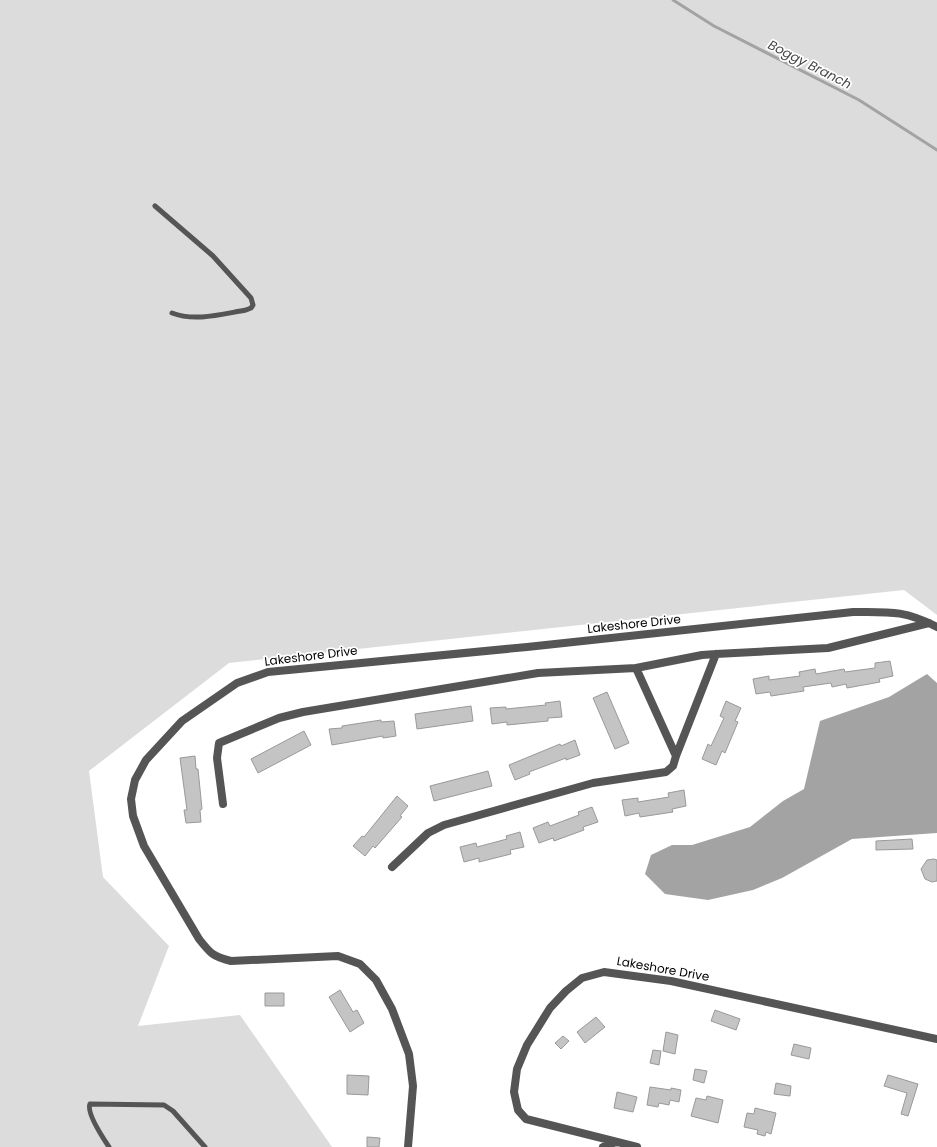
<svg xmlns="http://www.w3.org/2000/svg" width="937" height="1147" font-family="Poppins,sans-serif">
  <rect width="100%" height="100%" fill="#fff"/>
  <path fill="#dcdcdc" d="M0 0H937V615L904 590 229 663 89 771 103 877 169 946 138 1026 240 1015 332 1147H0Z"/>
  <path fill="#a3a3a3" d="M927 674 937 683V833L852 839 782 878 753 890 708 900 665 894 645 874 651 855 672 845H692L750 827 783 801 804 789 820 721 889 697Z"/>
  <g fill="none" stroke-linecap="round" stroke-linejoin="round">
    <path stroke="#a3a3a3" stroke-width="3" d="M673 0 714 26 859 100 937 150"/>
  </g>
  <path fill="#c4c4c4" stroke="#999" d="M890 661 893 676 879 679 880 682 847 688 846 684 832 687 831 683 803 687 804 691 771 696 770 692 756 694 753 679 769 676V680L800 676 799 672 815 669 816 674 844 669 845 672 875 668V663Z
    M607 692 629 743 615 749 593 698Z
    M560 701 562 717 548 718V721L507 725V722L492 724 490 708 506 707V709L546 705 545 703Z
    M726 701 741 708 735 721 738 722 725 753 722 751 716 765 702 759 708 744 711 746 724 718 720 716Z
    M471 706 473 721 417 729 415 714Z
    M381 720V722L394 721 396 736 383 738V736L332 745 329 729 342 728V726Z
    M304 731 311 745 258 773 251 759Z
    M575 740 580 755 566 760V758L529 772 530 774 515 780 509 765 560 744 561 746Z
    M195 756 196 769H198L202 809 200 810 201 822 186 823 184 810H187L180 758Z
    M488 771 492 786 434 801 430 786Z
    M684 790 686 806 672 809 673 812 640 817 639 813 625 816 622 800 638 798V802L669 797 668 793Z
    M397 796 408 806 400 816 402 817 375 848 373 846 365 856 353 846 362 836 364 837Z
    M592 807 598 822 583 827 584 830 554 841 553 838 539 843 533 828 548 822 550 826 579 815 578 812Z
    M520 832 524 847 510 850 511 854 479 862V858L464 862 460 847 476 843 477 847 507 839 506 836Z
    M912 839 913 849 876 850V841Z
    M934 859 937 860V881L932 882 925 879 921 869 927 860Z
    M340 990 353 1012 357 1010 364 1023 350 1032 329 997Z
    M265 993H284V1006H265Z
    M715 1010 740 1019 736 1030 711 1021Z
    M596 1017 605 1027 585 1043 577 1032Z
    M666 1032 678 1035 675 1054 663 1051Z
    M563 1036 569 1041 561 1049 555 1043Z
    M794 1044 811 1048 809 1059 791 1055Z
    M653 1050 661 1051 659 1065 650 1063Z
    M695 1069 707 1071 704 1083 693 1080Z
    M347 1075 369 1076 368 1095 347 1094Z
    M888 1075 918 1084 908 1116 901 1114 907 1093 884 1086Z
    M776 1083 791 1086 790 1096 774 1094Z
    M650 1087 671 1090V1088L681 1090 679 1102 670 1100 669 1105 659 1103 658 1107 647 1105Z
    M617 1092 637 1097 633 1112 614 1108Z
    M707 1096 723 1100 718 1123 691 1116 696 1098 706 1100Z
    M755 1108 776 1113 771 1134 766 1132 765 1136 757 1134 758 1130 744 1127 747 1113 754 1114Z
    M367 1137 380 1138 379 1147H367Z"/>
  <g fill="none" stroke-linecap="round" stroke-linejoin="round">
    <path stroke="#555" stroke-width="5" d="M155 206 213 256 251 298 253 305 251 308 246 310C222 314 195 322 172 313
      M109 1147C103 1138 86 1113 90 1104L164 1105 173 1111 205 1147"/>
    <path stroke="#555" stroke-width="8" d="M716 654 676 756 636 668 702 655 716 654 828 648 929 623
      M223 804 217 758 219 743 279 718 303 712 538 673 636 668
      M392 867 428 833 444 825 593 783 666 772 673 766 676 756
      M408 1147 413 1086 409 1054 392 1009 376 980 360 964 338 956 231 961C213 957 210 953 199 939L144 846 133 816 131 799 135 780 146 760 182 721 237 683 268 672 527 647 853 612C889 612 904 610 937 627
      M603 1147 616 1142
      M637 1147 526 1119 518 1110 514 1092 517 1069 527 1045 550 1008 566 991 582 978 604 972 671 981 937 1039"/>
  </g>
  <g text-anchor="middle" stroke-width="3.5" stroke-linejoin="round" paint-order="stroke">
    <g font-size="12" fill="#000" stroke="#fff">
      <text transform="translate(634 624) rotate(-6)" y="4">Lakeshore Drive</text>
      <text transform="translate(311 656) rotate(-7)" y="4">Lakeshore Drive</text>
      <text transform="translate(663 969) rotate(10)" y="4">Lakeshore Drive</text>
    </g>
    <g font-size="13" font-style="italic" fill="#444" stroke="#fff">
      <text transform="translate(810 64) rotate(27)" y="5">Boggy Branch</text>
    </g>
  </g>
</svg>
